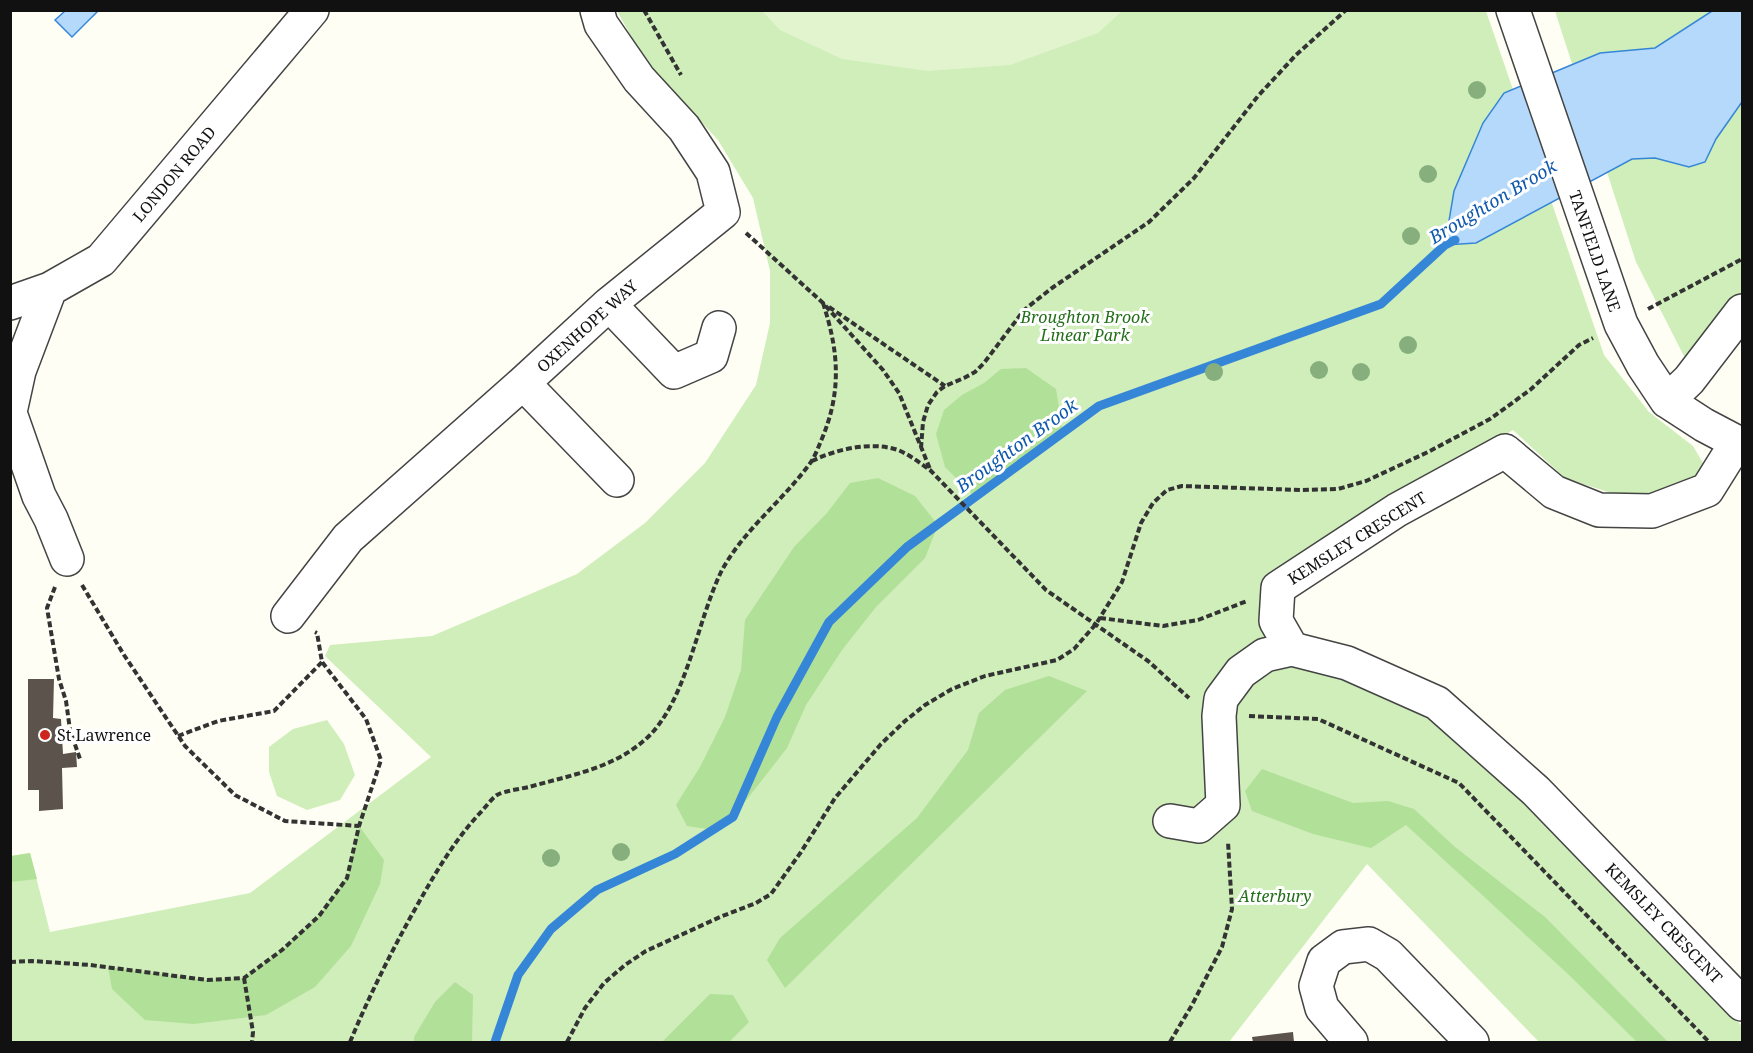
<svg xmlns="http://www.w3.org/2000/svg" width="1753" height="1053" font-family="'Noto Serif',serif">
  <rect width="100%" height="100%" fill="#fffef5"/>
  <path fill="#cfeeba" d="M617 11H1486L1604 355 1649 412 1693 446 1707 470 1681 488 1623 497 1565 478 1513 430 1268 583 1259 627 1289 663 1360 683 1433 718 1560 834 1742 1026V1042H1539L1367 864 1229 1042H11V856L30 853 50 932 250 893 431 757 325 656 330 645 432 636 577 574 645 523 705 463 756 385 770 323V271L753 198 718 140 645 61Z
    M1555 11H1742V295L1733 300 1687 362 1636 262Z
    M327 720 344 744 355 775 340 800 307 810 277 796 269 772V747L293 729Z"/>
  <path fill="#b1e098" d="M1026 368 1056 389 1063 432 975 497 945 467 936 434 944 410 962 395 984 383 1001 369Z
    M878 478 915 496 938 525 925 558 876 607 842 650 806 705 787 748 733 817 707 829 687 826 676 805 700 767 725 717 741 670 745 620 794 547 827 513 850 483Z
    M1049 676 1087 691 785 988 767 960 780 938 917 818 968 750 979 713 1005 690Z
    M1262 769 1353 803 1388 801 1414 809 1455 847 1545 917 1668 1042H1637L1568 974 1406 825 1371 848 1313 834 1252 811 1245 791Z
    M359 826 384 860 380 884 351 946 315 987 266 1015 194 1024 145 1020 112 989 108 967 207 980 244 978 282 950 319 916 347 878Z
    M30 853 37 879 11 882V856Z
    M455 982 473 995 472 1042H414V1037L435 1002Z
    M710 994 733 995 749 1022 729 1042H662Z"/>
  <path fill="#e2f4cd" d="M762 11H1122L1098 33 1010 65 928 71 842 59 780 30Z"/>
  <path fill="#b5d9fb" stroke="#3686d8" stroke-width="1.5" d="M65 11V10L98 11 72 37 55 20Z
    M1712 11H1742V102L1716 139 1705 162 1689 167 1655 158 1632 159 1476 243 1445 245 1454 191 1483 123 1504 93 1600 53 1655 48Z"/>
  <g fill="none" stroke-linecap="round" stroke-linejoin="round">
    <path stroke="#3686d8" stroke-width="9" d="M495 1042 518 975 551 929 597 890 675 854 733 817 777 717 829 622 907 547 1099 406 1381 304 1445 245 1455 240"/>
  </g>
  <path fill="#5b534c" d="M28 679H54L53 718 61 719 63 754 76 752 77 767 62 768 63 809 39 811V790H28Z
    M1293 1032 1294 1042H1253L1252 1037Z"/>
  <g fill="none" stroke-linecap="round" stroke-linejoin="round">
    <g stroke="#444" stroke-width="36">
      <path id="minor" d="M1513 10 1621 324 1643 365 1667 401 1704 425 1742 445
        M10 303 50 289 101 260 312 10
        M609 304 674 372 711 356 719 328
        M523 383 617 480
        M1667 401 1689 380 1742 311
        M10 412 19 371 50 289
        M10 413 39 496 51 519 67 559
        M1737 442 1707 490 1652 511 1599 510 1554 492 1505 451 1397 510 1278 588 1276 621 1292 649 1347 663 1437 703 1536 791 1742 1004
        M288 616 348 538 523 383 609 304 723 212 713 172 684 128 639 79 601 24 597 10
        M1170 821 1199 826 1223 805 1219 716 1221 699 1241 672 1265 655 1292 649
        M1351 1042 1322 1008 1316 986 1324 961 1343 947 1369 944 1388 955 1472 1042"/>
    </g>
    <path stroke="#333" stroke-width="4" stroke-dasharray="6 3" stroke-linecap="butt" d="M644 10 681 75
      M746 233 823 303 883 370 899 393 930 469
      M829 307 945 386
      M1648 309 1742 259
      M921 448 923 422 928 405 937 392 945 386 964 378 975 372 984 363 1024 310 1052 288 1149 222 1194 178 1258 96 1296 55 1346 10
      M812 461C837 449 871 441 898 450 910 455 920 463 930 470L1046 590 1148 661 1189 698
      M82 585 124 655 185 746 235 795 285 821 359 826
      M55 587 47 608 59 679 66 701 70 730 80 759
      M1100 618 1163 626 1198 620 1247 601
      M1249 716 1318 719 1459 783 1709 1042
      M178 736 218 721 274 711 322 662
      M10 962 32 961 90 965 207 980 244 978 282 950 319 916 347 878 359 826 381 760 366 719 322 662 317 633 315 632
      M244 978 253 1032 252 1042
      M350 1042C370 994 393 948 419 902 437 870 455 840 480 813 485 808 491 799 497 795 504 791 520 789 529 787 571 775 616 768 649 736 687 698 697 622 721 572 743 530 783 501 811 462 815 456 818 448 821 441 842 392 839 352 823 303
      M567 1042 585 1008 604 983 625 965 646 951 720 917 756 903 771 894 801 852 835 798 881 744 905 721 925 705 952 689 985 676 1057 660 1074 649 1096 624 1122 582 1141 523 1153 503 1167 490 1182 486 1301 490 1338 489 1366 481 1428 452 1490 419 1530 390 1579 345 1593 338
      M1170 1042 1192 1005 1222 947 1232 909 1228 842"/>
    <use href="#minor" stroke="#fff" stroke-width="33"/>
  </g>
  <g fill="#86af7d">
    <circle cx="1477" cy="90" r="9"/>
    <circle cx="1428" cy="174" r="9"/>
    <circle cx="1411" cy="236" r="9"/>
    <circle cx="1408" cy="345" r="9"/>
    <circle cx="1319" cy="370" r="9"/>
    <circle cx="1214" cy="372" r="9"/>
    <circle cx="1361" cy="372" r="9"/>
    <circle cx="621" cy="852" r="9"/>
    <circle cx="551" cy="858" r="9"/>
  </g>
  <circle fill="#cd261c" stroke="#fff" stroke-width="2" cx="45" cy="735" r="6"/>
  <g text-anchor="middle" stroke-width="6" stroke-linejoin="round" paint-order="stroke">
    <g font-size="16" fill="#111" stroke="#fff">
      <text transform="translate(174 174) rotate(-50)" y="6">LONDON ROAD</text>
      <text transform="translate(1595 251) rotate(71)" y="6">TANFIELD LANE</text>
      <text transform="translate(587 326) rotate(-42)" y="6">OXENHOPE WAY</text>
      <text transform="translate(1357 538) rotate(-32)" y="6">KEMSLEY CRESCENT</text>
      <text transform="translate(1664 923) rotate(46)" y="6">KEMSLEY CRESCENT</text>
    </g>
    <g font-size="16" font-style="italic" fill="#236f1a" stroke="#fff">
      <text x="1085" y="323">Broughton Brook<tspan x="1085" dy="18">Linear Park</tspan></text>
      <text x="1275" y="902">Atterbury</text>
    </g>
    <g font-size="16" fill="#111" stroke="#fff" text-anchor="start">
      <text x="57" y="741">St Lawrence</text>
    </g>
    <g font-size="18" font-style="italic" fill="#0e58ae" stroke="#fff">
      <text transform="translate(1493 202) rotate(-31)" y="6">Broughton Brook</text>
      <text transform="translate(1017 446) rotate(-36)" y="6">Broughton Brook</text>
    </g>
  </g>
  <rect width="1753" height="1053" fill="none" stroke="#111111" stroke-width="24"/>
</svg>
